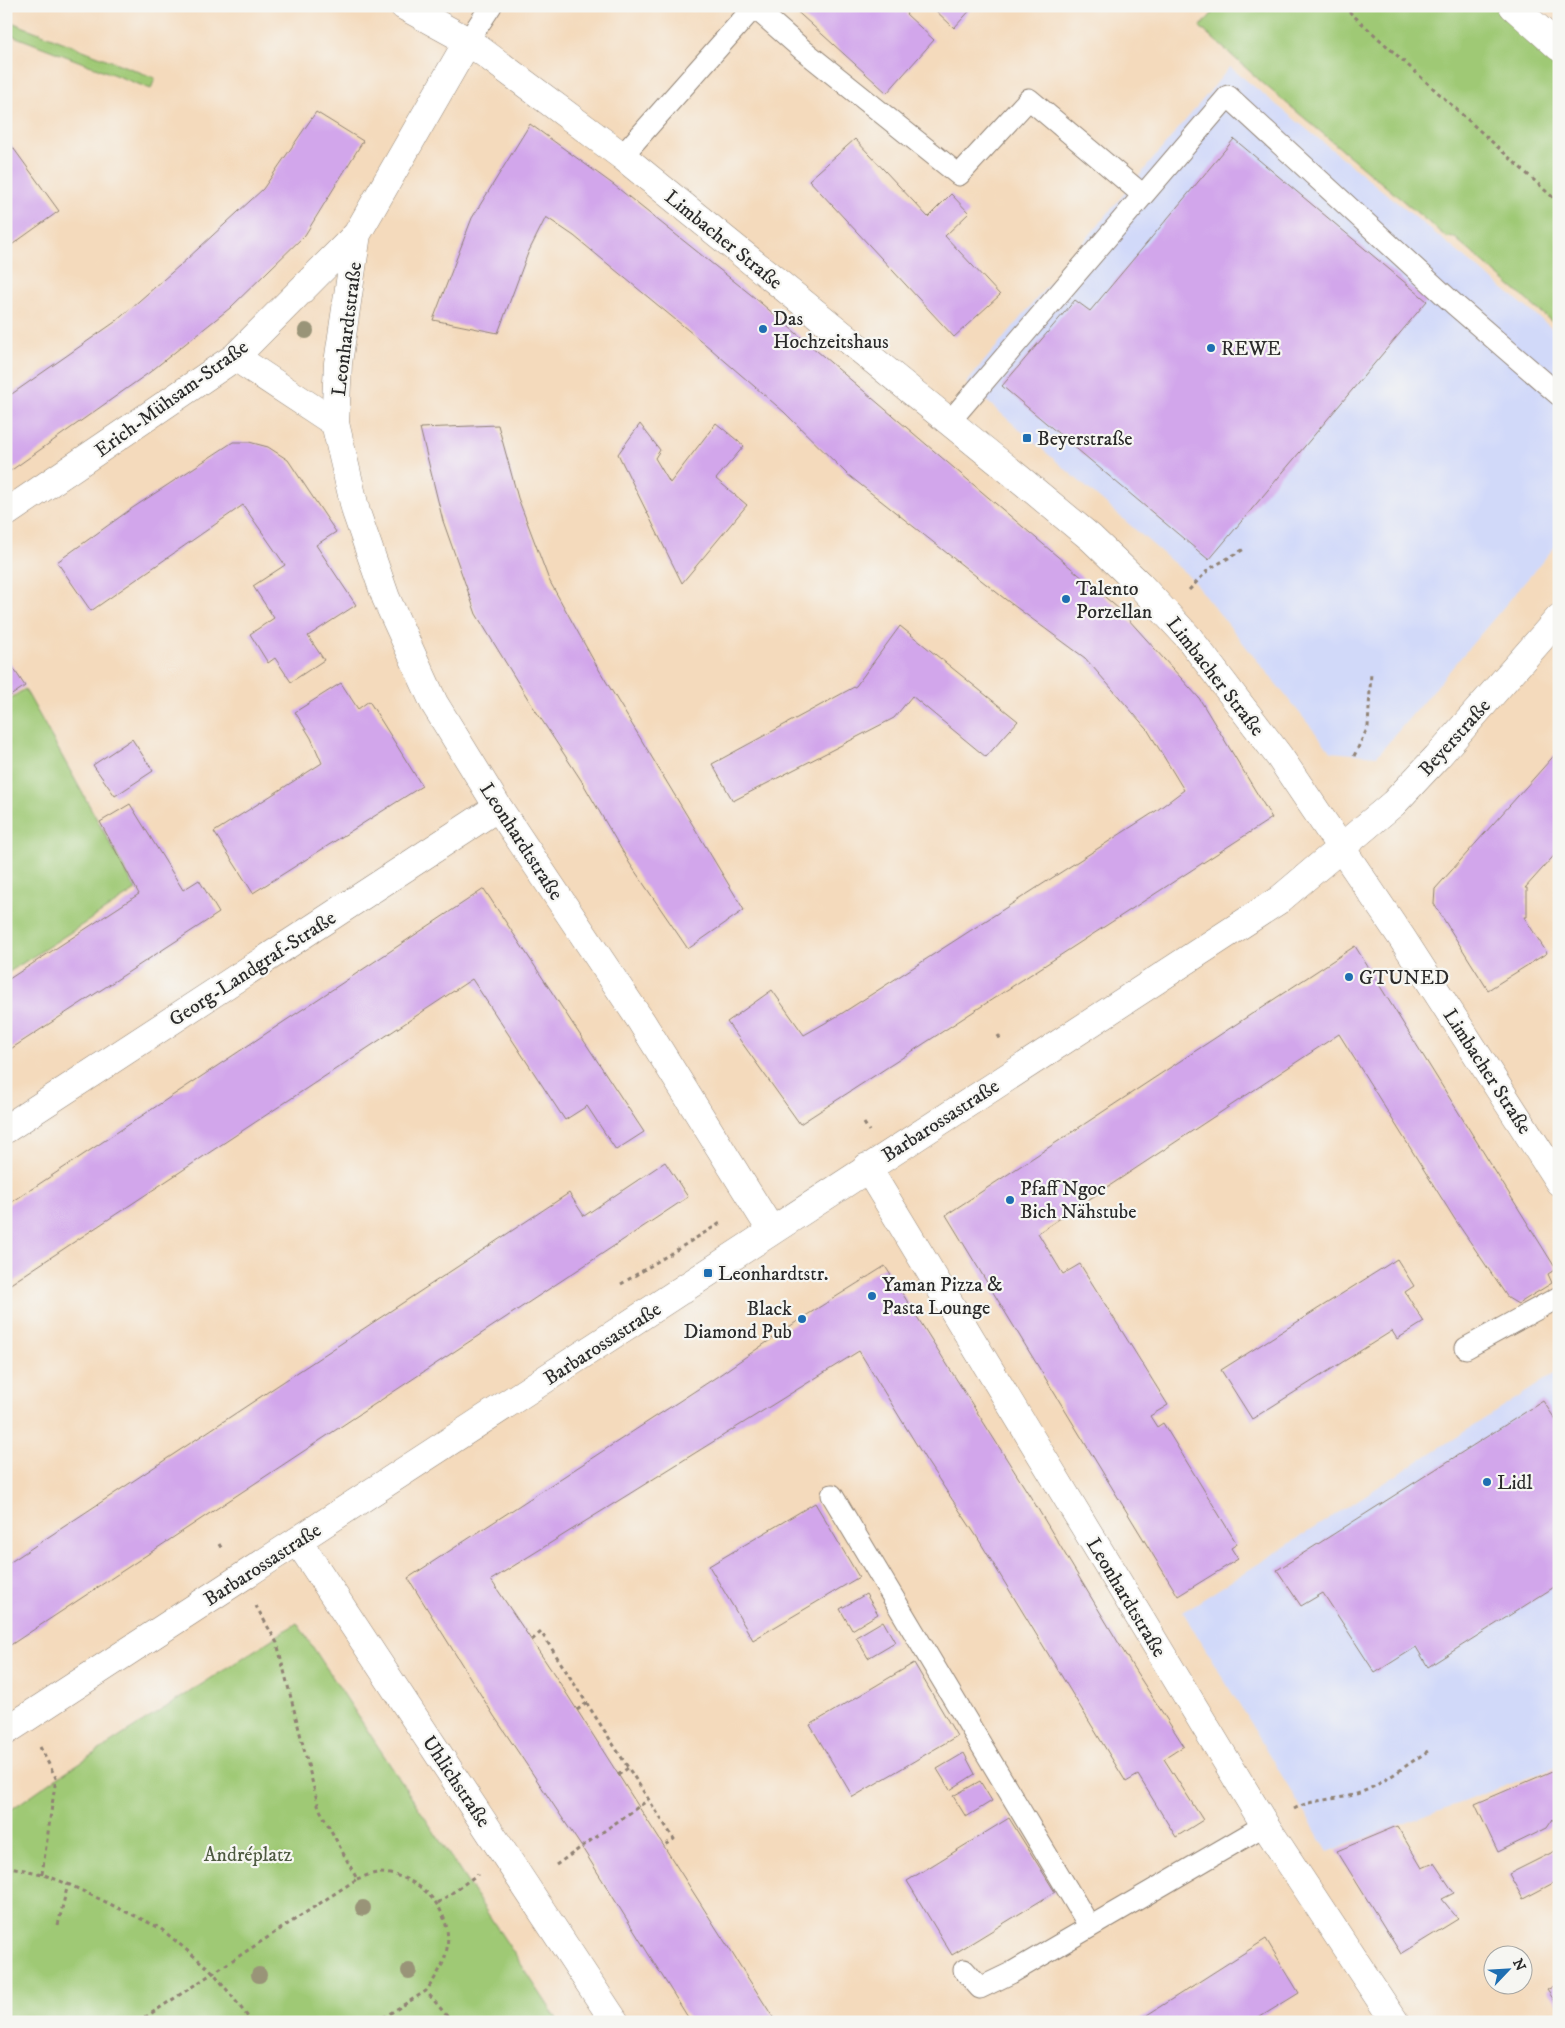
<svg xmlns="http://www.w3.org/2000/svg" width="1565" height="2028" font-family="'IM FELL DW Pica',serif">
  <rect width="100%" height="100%" fill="#f6f6f2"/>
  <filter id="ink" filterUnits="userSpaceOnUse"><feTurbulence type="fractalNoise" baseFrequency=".02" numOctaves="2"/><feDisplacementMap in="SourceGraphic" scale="10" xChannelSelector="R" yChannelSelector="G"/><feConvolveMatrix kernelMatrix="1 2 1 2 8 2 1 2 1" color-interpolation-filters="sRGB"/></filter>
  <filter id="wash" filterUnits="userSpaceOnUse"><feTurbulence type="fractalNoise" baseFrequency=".0096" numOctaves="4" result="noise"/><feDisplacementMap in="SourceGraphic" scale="20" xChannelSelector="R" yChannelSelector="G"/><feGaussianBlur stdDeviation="1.12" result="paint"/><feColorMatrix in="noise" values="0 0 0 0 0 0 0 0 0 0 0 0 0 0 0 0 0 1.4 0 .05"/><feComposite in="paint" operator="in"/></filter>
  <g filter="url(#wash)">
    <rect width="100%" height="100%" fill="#f4dabc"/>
    <path fill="#d1d9f9" d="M1230 67 1559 334V542L1377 756 1331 752 1190 577 966 383Z
      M1559 1371V1766L1328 1852 1183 1612Z"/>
    <path fill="#9fc975" stroke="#657a50" d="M1219 6H1513L1559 47V328L1455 238 1446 237 1265 85 1200 27Z
      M6 20 155 78 151 89 6 33Z
      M25 689 136 890 6 974V701Z
      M297 1623 559 2022H6V1813L56 1778Z"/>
    <g id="blocks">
      <path fill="#d2a6eb" d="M791 6H913L906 14 934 40 887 93Z
        M931 6H974L954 28Z
        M316 112 363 141 305 235 230 308 150 372 6 474V398L115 322 187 259 263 189Z
        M530 124 614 185 755 298 1119 609 1199 698 1272 818 800 1124 727 1022 772 990 804 1035 841 1014 1156 811 1184 790 1147 729 1085 658 1005 599 847 474 784 412 711 349 574 236 546 217 528 253 498 333 433 320 472 218Z
        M6 138 59 211 6 249Z
        M855 139 928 217 951 194 969 213 945 236 1000 295 954 337 809 180Z
        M1234 139 1427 301 1209 560 1002 386 1075 300 1090 311Z
        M716 423 744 446 716 479 747 505 682 583 618 454 640 424 660 450 655 458 670 483Z
        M498 425 518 498 549 580 595 663 744 910 688 949 630 864 581 780 528 699 476 614 443 521 420 428Z
        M233 442H249L268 447 288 460 336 532 316 545 356 605 308 636 324 660 291 682 275 658 268 663 250 634 274 618 253 586 285 565 243 505 91 611 57 562 131 509Z
        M900 626 1018 721 986 757 912 696 894 718 733 801 712 764 856 686Z
        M6 657 25 686 6 699Z
        M341 683 358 709 369 701 422 786 253 893 214 832 322 763 311 738 295 712Z
        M132 739 153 771 115 796 93 765Z
        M1559 750V850L1525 888H1527V917H1524L1547 953 1488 990 1434 904 1435 889Z
        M130 804 183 890 199 880 219 913 6 1052V981L139 894 100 822Z
        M484 889 644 1132 616 1150 587 1106 565 1120 472 979 6 1287V1206Z
        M1355 946 1556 1269 1548 1274 1552 1283 1518 1304 1508 1298 1454 1218 1339 1034 1038 1233 1063 1274 1080 1264 1168 1405 1150 1416 1157 1427 1163 1423 1237 1544 1231 1548 1238 1559 1178 1596 946 1215Z
        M665 1162 688 1197 6 1648V1565L569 1193 584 1216Z
        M1397 1259 1414 1286 1405 1292 1424 1322 1397 1339 1392 1331 1252 1419 1221 1370Z
        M885 1266 1035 1504 1133 1667 1184 1746 1164 1759 1203 1820 1176 1837 1138 1775 1126 1782 977 1537 926 1460 859 1351 491 1580 556 1677 776 2022H691L581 1846 494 1716 408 1578 718 1376 799 1320Z
        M1543 1401 1559 1425V1584L1428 1667 1416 1647 1375 1673 1323 1593 1301 1606 1277 1570Z
        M815 1503 859 1577 753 1640 709 1566Z
        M866 1594 878 1614 852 1630 840 1609Z
        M883 1621 895 1642 868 1658 856 1637Z
        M914 1663 957 1736 853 1797 810 1725Z
        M964 1753 975 1774 950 1790 937 1769Z
        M1559 1768V1829L1553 1819 1547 1828 1498 1852 1475 1804Z
        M980 1781 992 1801 966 1817 953 1796Z
        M1009 1818 1055 1892 952 1955 907 1881Z
        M1397 1826 1422 1868 1434 1863 1454 1893 1442 1899 1458 1919 1401 1954 1337 1851Z
        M1559 1849V1880L1523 1899 1509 1874Z
        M1266 1939 1299 1993 1252 2022H1136Z
        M1559 1983V2007L1547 1990Z"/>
    </g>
  </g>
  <g filter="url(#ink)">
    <use href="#blocks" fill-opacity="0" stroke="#908274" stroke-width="1"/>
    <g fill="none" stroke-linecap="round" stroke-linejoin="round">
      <g stroke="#908274" stroke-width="23">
        <path id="lane" d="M468 41 491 6
          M622 156 754 7 803 50 959 175 1029 99 1143 195
          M950 421 1228 96 1454 304 1559 395
          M1466 1348 1559 1297
          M832 1495 1090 1927
          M964 1970 980 1988 1011 1973 1265 1825"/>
      </g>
      <g stroke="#908274" stroke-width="29">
        <path id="street" d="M1513 6 1559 47
          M357 234 338 363 335 423 356 512 386 598 434 703 498 807 641 1021 771 1230
          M235 357 335 423
          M6 513 235 357 357 234 468 41
          M6 1129 498 807
          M867 1167 1265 1825 1395 2022
          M298 1541 615 2022"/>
      </g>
      <g stroke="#908274" stroke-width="29">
        <path id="secondary" d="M404 6 468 41 622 156 1026 484 1091 538 1139 584 1189 638 1279 756 1402 938 1559 1182
          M6 1731 1279 900 1394 803 1437 757 1559 618"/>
      </g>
      <path stroke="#908274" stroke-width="3" stroke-dasharray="4 4" stroke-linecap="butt" d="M1343 6 1559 203
        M1189 590 1209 569 1246 548
        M1354 756 1368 727 1371 672
        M998 1035 1002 1042
        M864 1123 869 1131
        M621 1284 722 1222
        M219 1544 223 1551
        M532 1640 541 1632 674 1839 663 1846
        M577 1710 587 1703
        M40 1747 56 1778 42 1874
        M618 1775 628 1768
        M1294 1809C1316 1797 1340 1801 1362 1792 1386 1782 1409 1763 1431 1749
        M556 1865 648 1800
        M6 1866 42 1874 68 1884 160 1928 213 1972 252 2022
        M357 1879C363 1877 372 1873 379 1873 422 1874 458 1914 445 1957 441 1970 433 1981 426 1991
        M438 1903 478 1874
        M58 1925 68 1884
        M138 2022 357 1879 319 1808 277 1643 256 1606
        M376 2022 426 1991 452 2022"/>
      <use href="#lane" stroke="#fff" stroke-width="21"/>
      <use href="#street" stroke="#fff" stroke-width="28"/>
      <use href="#secondary" stroke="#fff" stroke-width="28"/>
    </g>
    <g fill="#999478">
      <circle cx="306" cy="331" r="8"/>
      <circle cx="363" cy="1908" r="8"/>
      <circle cx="409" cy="1971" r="8"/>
      <circle cx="259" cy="1975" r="8"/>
    </g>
  </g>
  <g fill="#1f6fb2" stroke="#f6f6f2" stroke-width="2">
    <circle cx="763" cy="329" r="5"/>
    <circle cx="1211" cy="348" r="5"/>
    <rect x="1022" y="433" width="10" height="10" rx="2.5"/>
    <circle cx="1066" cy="599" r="5"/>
    <circle cx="1349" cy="977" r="5"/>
    <circle cx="1010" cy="1200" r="5"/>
    <rect x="703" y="1268" width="10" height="10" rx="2.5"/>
    <circle cx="872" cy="1296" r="5"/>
    <circle cx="802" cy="1319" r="5"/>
    <circle cx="1487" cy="1482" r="5"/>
  </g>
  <g text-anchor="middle" stroke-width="4.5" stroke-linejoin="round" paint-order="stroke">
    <g font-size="20" fill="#2b2b2b" stroke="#f6f6f2">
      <text transform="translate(724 239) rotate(39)" y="7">Limbacher Straße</text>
      <text transform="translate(346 329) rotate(-83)" y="7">Leonhardtstraße</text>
      <text transform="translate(171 398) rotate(-36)" y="7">Erich-Mühsam-Straße</text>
      <text transform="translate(1216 676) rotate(52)" y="7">Limbacher Straße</text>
      <text transform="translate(1454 737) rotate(-48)" y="7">Beyerstraße</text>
      <text transform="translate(522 841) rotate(57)" y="7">Leonhardtstraße</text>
      <text transform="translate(252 968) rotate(-33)" y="7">Georg-Landgraf-Straße</text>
      <text transform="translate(1488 1071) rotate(57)" y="7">Limbacher Straße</text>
      <text transform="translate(940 1120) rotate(-33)" y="7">Barbarossastraße</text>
      <text transform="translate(602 1343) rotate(-33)" y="7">Barbarossastraße</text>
      <text transform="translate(262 1564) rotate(-33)" y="7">Barbarossastraße</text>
      <text transform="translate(1127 1597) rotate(59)" y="7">Leonhardtstraße</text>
      <text transform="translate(457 1781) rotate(56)" y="7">Uhlichstraße</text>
    </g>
    <g font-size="20" fill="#2b2b2b" stroke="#f6f6f2" text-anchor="start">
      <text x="773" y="325">Das<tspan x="773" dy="23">Hochzeitshaus</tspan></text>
      <text x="1221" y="355">REWE</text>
      <text x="1037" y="445">Beyerstraße</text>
      <text x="1076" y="595">Talento<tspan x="1076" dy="23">Porzellan</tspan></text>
      <text x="1359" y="984">GTUNED</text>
      <text x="1020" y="1195">Pfaff Ngoc<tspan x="1020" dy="23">Bich Nähstube</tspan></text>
      <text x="718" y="1280">Leonhardtstr.</text>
      <text x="882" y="1291">Yaman Pizza &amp;<tspan x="882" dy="23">Pasta Lounge</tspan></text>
      <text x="792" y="1315" text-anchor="end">Black<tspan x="792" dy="23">Diamond Pub</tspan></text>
      <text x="1497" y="1489">Lidl</text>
    </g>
    <g font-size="20" fill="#4e5a41" stroke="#f6f6f2">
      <text x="248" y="1861">Andréplatz</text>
    </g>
  </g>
  <rect width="1565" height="2028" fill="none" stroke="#f6f6f2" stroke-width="25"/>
  <g transform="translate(1508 1970) rotate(65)"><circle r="24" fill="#f6f6f2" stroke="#a5a5a2"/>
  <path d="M0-4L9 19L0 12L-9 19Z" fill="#1f6fb2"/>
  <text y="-8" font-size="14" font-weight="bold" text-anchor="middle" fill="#2b2b2b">N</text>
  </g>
</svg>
